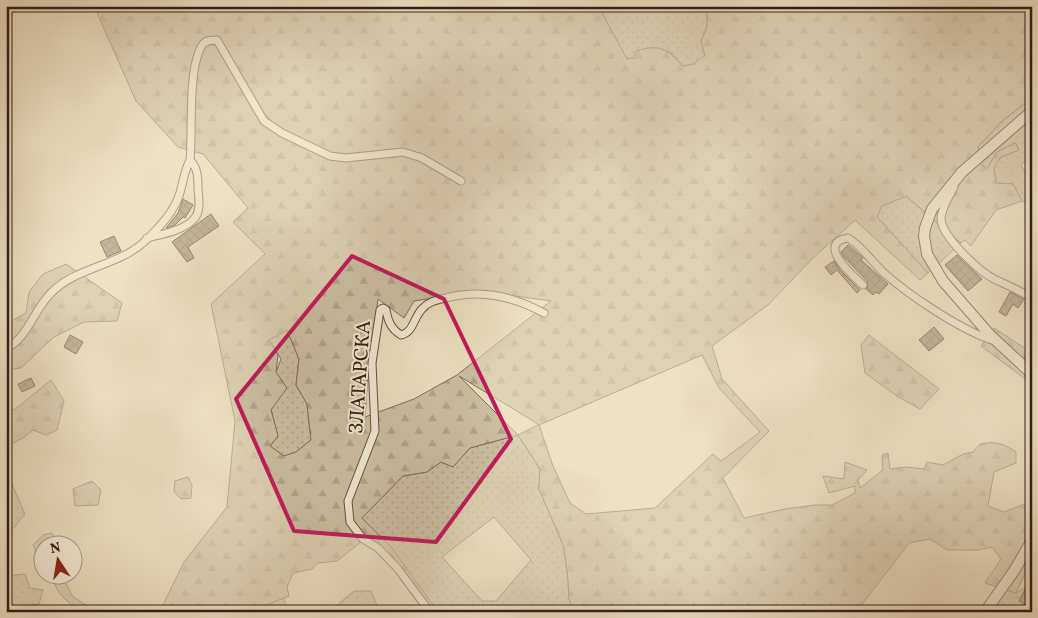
<svg xmlns="http://www.w3.org/2000/svg" width="1038" height="618" font-family="Vollkorn,serif">
  <defs>
    <pattern id="grass-dots" width="8" height="8" patternUnits="userSpaceOnUse" patternTransform="scale(1.25)"><rect width="8" height="8" fill="#cdc1a5"/><path d="M2 2h.1M6 6h.1" fill="none" stroke="#b0a58d" stroke-width="1.8" stroke-linecap="round"/></pattern>
    <pattern id="forest-firs" width="22" height="20" patternUnits="userSpaceOnUse" patternTransform="scale(1.25)"><rect width="22" height="20" fill="#cdc1a5"/><path d="M5 1l3.5 6h-7zM16 11l3.5 6h-7z" fill="#b0a58d"/></pattern>
    <pattern id="building-cross-hatch" width="8" height="8" patternUnits="userSpaceOnUse" patternTransform="scale(1.25)"><rect width="8" height="8" fill="#928470"/><path d="M0 0l8 8M0 8l8-8" fill="none" stroke="#786b5b"/></pattern>
  </defs>
  <rect width="100%" height="100%" fill="#ede2c2"/>
  <filter id="stains"><feTurbulence type="fractalNoise" baseFrequency=".004" numOctaves="4"/><feColorMatrix values="0 0 0 0 .2 0 0 0 0 .09 0 0 0 0 .02 0 0 0 .5 -.17"/></filter>
  <radialGradient id="worn" r=".72"><stop offset=".6" stop-color="#630" stop-opacity="0"/><stop offset="1" stop-color="#630" stop-opacity=".3"/></radialGradient>
  <path fill="url(#grass-dots)" stroke="#7e705e" fill-rule="evenodd" d="M598 6H707V27L701 41 705 56 695 64 683 66 669 51 627 59Z
    M1032 98V153L1021 165 1032 186V207L1022 201 1013 184 996 183 994 167 1001 157 1019 150 1016 143 997 152 987 169 980 163 978 147 1002 121Z
    M906 196 961 243 928 273 877 217 881 206Z
    M287 329 299 359 296 385 307 404 311 440 296 452 284 456 270 446 278 436 271 410 276 372 281 359 269 340Z
    M518 435 540 469 539 489 564 547 568 580 569 599 574 612H495L490 609 473 606 461 612H406L432 605 362 518 403 476 427 472 441 462 453 467 470 448ZM494 517 531 560 496 601H482L442 557Z
    M6 470 25 514 6 537Z
    M25 574 30 588 43 590 39 604 15 608 16 612H6V576Z
    M1032 584V612H980L997 587 1016 593Z
    M354 591H371L380 612H329Z
    M283 598 290 612H248Z"/>
  <path fill="url(#forest-firs)" stroke="#7e705e" fill-rule="evenodd" d="M94 6H598L627 59 634 58 636 51C660 44 666 48 683 66L695 64 697 60 705 56 701 41 707 27V6H1032V98L1002 121 978 147 980 163 987 169 997 152 1015 143 1019 150 1001 157 994 168 996 183 1013 184 1022 201 996 210 971 246 965 240 961 243 906 196 882 206 877 217 928 273 920 280 855 220 813 258 768 305 712 346 722 379 769 431 723 478 744 518 785 509 815 505H832L855 493V486L829 493 823 476 844 479 845 462 867 470 858 480 860 488 883 470 882 455 888 453 890 469 906 467 924 469 927 462 943 465 963 454 973 452 980 444C995 441 1003 443 1016 452V463L994 472 988 506 1004 512 1030 502 1032 499V550L1026 561V572L1016 593 985 583 1001 559 992 547 979 550H947L930 539 909 543 856 612H574L569 599 568 580 564 547 539 489 540 469 518 435 470 448 453 467 441 462 427 472 403 476 362 518 391 547 433 605 422 609 370 535 337 561 318 563 312 569 293 573 287 587 289 596 248 612H153L162 607 184 562 227 507 235 421 211 304 265 254 233 222 248 208 203 154 178 147 136 101ZM479 291 551 301 457 375 414 399 365 417 368 373 378 299 404 318 414 301ZM287 330 299 359 296 385 307 404 311 440 296 452 284 456 270 446 278 436 271 410 287 388 276 372 278 355 269 340ZM702 355 719 388 760 432 721 461 713 454 655 508 586 514 570 503 553 466 539 425ZM459 376 538 424V425L518 435Z
    M66 264 122 303 117 321 84 322 54 337 21 368 6 370V324L26 313 29 292 43 274Z
    M994 328 1032 353V384L981 346Z
    M869 335 939 389 920 409 897 396 865 373 861 345Z
    M51 380 64 401 57 430 46 435 33 430 23 438 6 447V407L14 410Z
    M188 477 192 485 191 498 181 499 174 491 175 481Z
    M92 481 101 490 98 505 75 506 73 489Z
    M52 533 56 542V545L42 546V563L33 545 43 535Z
    M50 576H63L72 596 97 612H78L60 594Z"/>
  <path fill="url(#building-cross-hatch)" stroke="#2f1e17" d="M183 199 193 205 185 218 183 217 175 225 166 228 178 213Z
    M211 214 219 226 188 247 194 258 187 262 172 242Z
    M114 236 121 251 107 257 100 242Z
    M848 245 863 258 861 260 888 284 879 294 876 292 873 295 866 289 868 286 867 281 844 257 841 252Z
    M957 255 982 279 968 291 945 265Z
    M834 261 841 271 860 290 857 293 837 270 831 275 825 267Z
    M1010 292 1024 299 1018 308 1013 304 1006 316 999 312Z
    M934 327 944 339 929 351 919 340Z
    M70 335 83 342 76 354 64 347Z
    M31 378 35 386 22 392 18 384Z
    M1026 588 1032 590V608L1019 601Z"/>
  <g fill="none" stroke-linecap="round" stroke-linejoin="round">
    <g stroke="#5e4f42" stroke-width="9">
      <path id="street" d="M954 187C949 196 941 209 941 219 942 237 979 271 994 279 1007 285 1019 290 1032 298
        M147 238C162 234 183 231 194 219 201 212 199 198 198 189 198 178 198 168 190 160 193 132 187 67 203 44 207 40 211 40 217 40L264 121 282 133 330 156 346 158 403 152 422 158 461 181
        M863 285C853 276 815 243 848 238 863 247 871 261 884 273 910 296 962 331 995 341
        M6 349C29 336 33 311 51 293 76 267 118 266 144 242 157 230 173 213 179 196 183 184 184 171 190 160
        M430 612 398 569 378 548 363 539 350 522 348 501 375 431 372 363 380 310 383 308 386 310C388 321 391 329 401 335 413 333 414 317 422 309 429 301 437 300 446 298 481 289 512 296 544 313"/>
    </g>
    <g stroke="#2f1e17" stroke-width="12">
      <path id="secondary" d="M1032 111 962 172 932 209 925 228 924 236 927 254 943 281 990 335 1032 374
        M985 612 1014 571 1032 540"/>
    </g>
    <use href="#street" stroke="#f3ecd7" stroke-width="7"/>
    <use href="#secondary" stroke="#f3ecd7" stroke-width="10"/>
  </g>
  <path d="M0 0H1038V618H0ZM352 256 444 299 511 439 436 542 294 531 236 399Z" fill="#ede2c2" fill-opacity=".55" fill-rule="evenodd"/>
  <path fill="none" stroke="#c2185b" stroke-width="4" stroke-linejoin="round" d="M352 256 444 299 511 439 436 542 294 531 236 399Z"/>
  <g text-anchor="middle" stroke-width="4" stroke-linejoin="round" paint-order="stroke">
    <g font-size="20" fill="#2f1e17" stroke="#f3ecd7">
      <text transform="translate(359 377) rotate(-86)" y="7">ЗЛАТАРСКА</text>
    </g>
  </g>
  <rect width="1038" height="618" fill="none" stroke="#ede2c2" stroke-width="25"/>
  <rect x="8" y="8" width="1023" height="603" fill="none" stroke="#2f1e17" stroke-width="2.5"/>
  <rect x="12" y="12" width="1013" height="593" fill="none" stroke="#2f1e17"/>
  <g transform="translate(58 560) rotate(348)"><circle r="24" fill="#f3ecd7" stroke="#a59a8a"/>
  <path d="M0-4L9 19L0 12L-9 19Z" fill="#8f2418"/>
  <text y="-8" font-size="14" font-weight="bold" text-anchor="middle" fill="#2f1e17">N</text>
  </g>
  <rect width="100%" height="100%" filter="url(#stains)"/>
  <rect width="100%" height="100%" fill="url(#worn)"/>
</svg>
